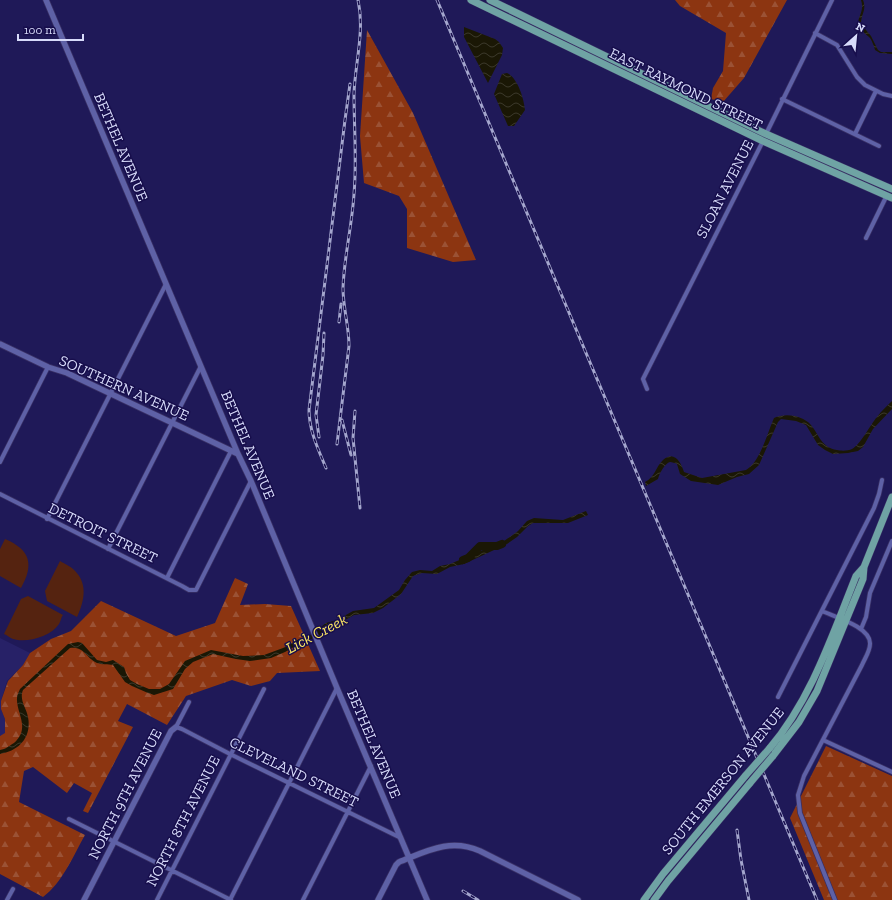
<svg xmlns="http://www.w3.org/2000/svg" width="892" height="900" font-family="'Zilla Slab',serif">
  <defs>
    <pattern id="forest-firs" width="22" height="20" patternUnits="userSpaceOnUse"><rect width="22" height="20" fill="#8c3511"/><path d="M5 1l3.5 6h-7zM16 11l3.5 6h-7z" fill="#9b5235"/></pattern>
    <pattern id="water-waves" width="16" height="10" patternUnits="userSpaceOnUse"><rect width="16" height="10" fill="#1a1705"/><path d="M0 5q4-4 8 0t8 0" fill="none" stroke="#3b382a"/></pattern>
  </defs>
  <rect width="100%" height="100%" fill="#1f1958"/>
  <path fill="#272167" d="M0 638 30 653 23 665 7 681 1 701V709L5 719V734L0 736Z"/>
  <path fill="url(#forest-firs)" d="M675 0H787L744 78 723 102 711 99 713 88 723 71 726 33 680 6Z
    M367 30 413 113 476 260 453 262 407 248V209L399 196 364 183 360 136Z
    M235 578 248 584 240 605 265 604 291 606 320 671 277 673 270 681 251 686 232 680 186 696 167 725 127 704 118 721 133 727 88 813 83 811 92 793 74 783 67 793 33 767 24 771 19 802 85 835C73 856 63 882 43 897L0 874V736L5 733V719L1 709V701L8 681 23 665 30 653 51 639 71 631 101 601 176 636 215 623Z
    M826 746 892 776V900H824L790 818Z"/>
  <path fill="#552310" d="M5 539C31 550 34 565 21 588L0 576V549Z
    M60 561C65 564 72 567 76 572 88 585 84 602 77 617L47 601 45 591Z
    M28 596 63 615C61 617 61 621 59 624 50 637 27 643 13 639 10 638 7 635 4 634L21 599Z"/>
  <path fill="url(#water-waves)" d="M861 0H863C867 10 861 14 861 24L871 36 878 50 881 52H892V54L880 53 875 50C874 46 872 41 870 38 866 34 861 31 859 25 856 18 865 12 861 0Z
    M464 27 495 39 499 42 503 48 502 55 488 83 464 37Z
    M507 73C518 78 524 99 525 110L514 126H508L494 94 502 74Z
    M892 401V409L873 429 863 447 858 451 848 453 833 454 825 450 818 445 806 425 796 421 781 419 778 422 759 465 749 474 737 477 718 485 691 481 680 474 677 464C675 463 672 462 670 462 665 463 659 474 658 479L646 486 645 482C655 477 655 468 663 460 674 450 681 462 684 472L702 478 746 470C760 462 767 434 774 418 785 413 802 415 811 425 819 435 822 448 837 450 841 451 848 451 852 449 861 444 870 425 877 417 881 411 887 406 892 401Z
    M586 511 588 515 568 523H533L528 526 517 537 507 544 464 564 450 567 437 574 422 573 413 576 401 594 383 608 373 613 354 615 340 623 332 625 327 627 319 636 301 643 285 652 271 658 250 661 236 659 213 654 193 662 185 669 173 689 154 695 148 693 132 686 125 682 113 665C108 664 102 665 97 663 86 658 84 646 70 648L23 690C19 700 26 707 28 717 32 737 19 751 0 754V750C6 749 9 746 14 743 31 728 16 713 17 698 17 694 19 692 20 689L68 644 78 642 82 643 97 660 106 662 113 660 124 667 126 673 130 680 137 684 149 689H160L169 684 185 661 211 650 243 656 264 655 283 648 299 639 308 637 326 623 337 620 353 611 374 608 399 590 405 580 412 572 420 570 432 571 440 566 450 564 504 541 518 531 527 521 534 518 563 520Z"/>
  <g fill="none" stroke-linecap="round" stroke-linejoin="round">
    <path stroke="#1a1705" stroke-width="8" d="M463 560 468 558 480 546H497L502 544"/>
    <g stroke="#393065" stroke-width="5.5">
      <path id="minor" d="M815 33 837 45 857 77 865 85 883 94 892 96
        M782 99 879 146
        M766 134 832 0
        M855 134 876 91
        M866 238 887 195
        M647 389 643 379 763 141
        M0 462 48 367
        M0 494 182 586 189 590H196L251 481
        M47 519 166 284
        M108 549 201 366
        M167 578 231 451
        M822 611C835 617 871 627 870 644 870 651 865 658 862 665L804 776 798 795 800 813 835 900
        M861 629 866 617 870 593 892 541
        M778 697 874 508 879 494 882 480
        M189 702 176 727 182 729 230 754 401 838
        M823 740 892 772
        M69 819 231 900
        M7 900 13 889
        M157 900 264 689
        M230 900 337 688
        M303 900 371 766"/>
    </g>
    <g stroke="#393065" stroke-width="7">
      <path id="tertiary" d="M46 0 238 454 251 481 337 688 427 900
        M0 344 48 367 67 373 238 454
        M84 900 171 731 176 727
        M378 900 396 865 399 862C427 851 450 838 480 851L578 900"/>
    </g>
    <g stroke="#393065" stroke-width="8">
      <path id="primary" d="M471 0 763 141 892 198
        M490 0 766 134 892 189
        M769 749C811 700 832 636 856 576L864 567
        M772 757 799 722 817 691 863 579 864 567 892 497
        M644 900 663 874 746 775
        M654 900 668 881 750 783"/>
    </g>
    <use href="#minor" stroke="#5e61a6" stroke-width="4"/>
    <use href="#tertiary" stroke="#5e61a6" stroke-width="5.5"/>
    <use href="#primary" stroke="#6fa3a4" stroke-width="7"/>
    <g stroke="#a4a6cd" stroke-width="3">
      <path id="rail" d="M437 0 817 900
        M339 322 341 304
        M355 411 353 438 360 508
        M342 420 351 455
        M319 437 316 415 323 355 324 333
        M337 444 349 346C349 326 343 308 343 288 344 257 352 226 354 194 357 161 354 127 354 94 355 63 365 31 358 0
        M326 468C318 449 309 430 309 410L345 120 350 84
        M737 830 741 860 749 900
        M463 891 478 900"/>
    </g>
    <use href="#rail" stroke="#170e4c" stroke-width="1.5" stroke-dasharray="4.5" stroke-linecap="butt"/>
    <g stroke="#393065" stroke-width="8" stroke-linecap="butt">
      <path id="primary-bridge" d="M746 775 769 749
        M750 783 772 757"/>
    </g>
    <use href="#primary-bridge" stroke="#6fa3a4" stroke-width="7"/>
  </g>
  <g text-anchor="middle" stroke-width="3" stroke-linejoin="round" paint-order="stroke">
    <g font-size="15" fill="#d7dbfa" stroke="#170e4c">
      <text transform="translate(686 89) rotate(26)" y="5">EAST RAYMOND STREET</text>
      <text transform="translate(121 147) rotate(67)" y="5">BETHEL AVENUE</text>
      <text transform="translate(725 189) rotate(-63)" y="5">SLOAN AVENUE</text>
      <text transform="translate(124 388) rotate(24)" y="5">SOUTHERN AVENUE</text>
      <text transform="translate(248 445) rotate(67)" y="5">BETHEL AVENUE</text>
      <text transform="translate(103 533) rotate(26)" y="5">DETROIT STREET</text>
      <text transform="translate(374 744) rotate(67)" y="5">BETHEL AVENUE</text>
      <text transform="translate(294 772) rotate(26)" y="5">CLEVELAND STREET</text>
      <text transform="translate(723 781) rotate(-51)" y="5">SOUTH EMERSON AVENUE</text>
      <text transform="translate(125 794) rotate(-63)" y="5">NORTH 9TH AVENUE</text>
      <text transform="translate(183 821) rotate(-63)" y="5">NORTH 8TH AVENUE</text>
    </g>
    <g font-size="16" font-style="italic" fill="#fbe663" stroke="#170e4c">
      <text transform="translate(316 633) rotate(-28)" y="6">Lick Creek</text>
    </g>
  </g>
  <g transform="translate(856 36) rotate(27)" stroke="#170e4c" stroke-width="3" paint-order="stroke">
  <path d="M0-3L7 15L0 10L-7 15Z" fill="#d7dbfa"/>
  <text y="-6" font-size="11" font-weight="bold" text-anchor="middle" fill="#d7dbfa">N</text>
  </g>
  <path d="M18 34v6h65v-6" fill="none" stroke="#d7dbfa" stroke-width="2"/>
  <text x="24" y="34" font-size="12" fill="#d7dbfa" stroke="#170e4c" stroke-width="3" paint-order="stroke">100 m</text>
</svg>
